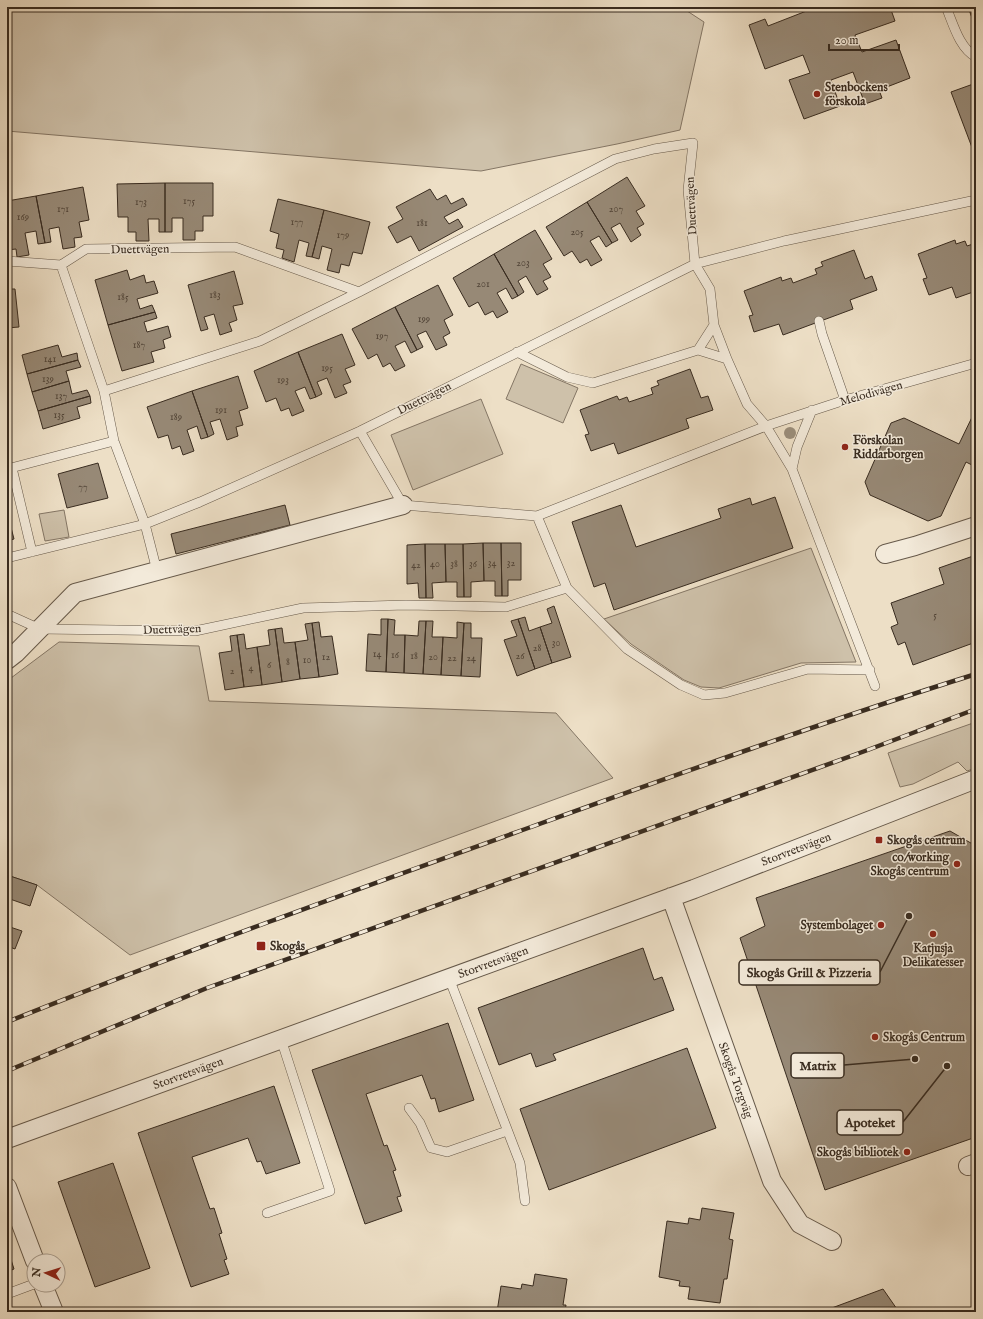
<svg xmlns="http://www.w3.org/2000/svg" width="983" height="1319" font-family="'IM FELL English',serif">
  <rect width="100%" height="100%" fill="#eddfc6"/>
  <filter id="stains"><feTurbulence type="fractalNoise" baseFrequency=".005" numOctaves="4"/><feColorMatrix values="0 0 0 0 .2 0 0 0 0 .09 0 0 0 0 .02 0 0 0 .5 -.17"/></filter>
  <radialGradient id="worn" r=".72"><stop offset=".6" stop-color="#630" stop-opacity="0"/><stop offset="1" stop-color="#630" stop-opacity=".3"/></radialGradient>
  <path fill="#cec1aa" stroke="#847665" d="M7 7H681L704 22 680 130 617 144 481 171 7 131Z
    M521 364 578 388 563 423 506 399Z
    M481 399 503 454 413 490 391 435Z
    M64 510 69 537 45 541 39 514Z
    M811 548 856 662 801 663 719 688 701 687 684 680 631 644 604 619Z
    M59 642 199 646 209 701 556 713 613 778 130 955 37 885 7 875V681Z
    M976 722V768L967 771 958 762 913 784 900 787 888 753Z"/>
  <path fill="#978976" stroke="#392c20" d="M808 7H890L895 21 855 35 862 52 896 40 910 78 879 90 882 98 865 104 853 72 831 80 840 106 804 119 789 80 810 73 803 55 765 69 749 25 765 19 768 26 809 10Z
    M968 7H976V29Z
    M976 83V158L951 92Z
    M627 177 645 206 636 211 644 224 637 228 641 235 631 242 620 223 611 228 618 240 612 243 587 202Z
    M165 183V232H159V219H148L149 241H136V232H128V217H118L117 184Z
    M165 183H213V216H203V231H195V240H183V218H172V232H165Z
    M83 187 89 220 79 222 82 237 74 238 75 247 63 249 59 227 49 229 51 242 45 243 36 196Z
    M430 189 437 200 446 195 451 204 463 198 467 205 444 217 449 224 458 219 463 227 419 251 411 236 397 243 388 227 403 219 396 207Z
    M36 196 45 243 38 244 36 231 25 233 29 255 17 257 16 249 7 250V201Z
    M278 199 324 210 312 257 306 256 309 243 299 240 294 262 282 258 284 250 276 248 279 234 270 231Z
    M587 202 612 243 606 247 599 236 590 241 602 260 591 266 587 259 580 263 572 251 564 256 546 227Z
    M324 210 370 222 362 254 353 252 349 266 341 264 339 273 327 270 332 249 322 246 319 259 312 257Z
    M535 230 552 259 543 264 551 277 543 281 548 289 537 295 526 276 518 281 524 292 518 296 494 254Z
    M955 240 956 244 965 241 967 246 976 243V291L956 298 952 287 929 295 923 279 927 278 918 254Z
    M854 250 865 279 872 276 877 290 850 300 853 309 783 335 779 324 754 332 749 316 753 315 744 291 781 277 782 281 791 278 793 283 817 274 815 269 823 266 821 262Z
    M494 254 518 296 512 299 506 288 497 293 508 312 497 318 493 311 485 315 478 302 469 307 453 278Z
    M127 270 130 280 144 275 146 283 154 281 158 293 137 299 140 309 152 305 155 312 108 325 95 280Z
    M234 271 243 304 233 306 237 320 229 323 232 331 220 335 214 314 204 317 208 329 201 331 188 285Z
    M438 285 453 315 444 320 450 333 443 337 447 345 436 350 426 331 417 335 423 347 417 350 395 307Z
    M7 289H15L19 327 7 328Z
    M395 307 417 350 411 353 405 341 395 346 405 366 395 371 390 363 383 367 377 354 368 359 352 329Z
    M155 312 157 318 144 322 147 332 168 326 171 337 163 340 165 348 151 352 154 362 122 371 108 325Z
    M342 334 355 365 345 369 351 382 343 385 347 393 335 398 327 378 317 382 322 394 316 397 298 352Z
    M58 345 62 357 77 353 78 360 27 374 22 355Z
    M298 352 316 397 310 399 305 387 295 391 304 411 292 416 289 408 281 411 276 398 266 402 254 371Z
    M78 360 81 367 66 371 69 381 32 392 27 374Z
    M690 369 701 398 708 396 713 410 686 419 689 428 618 454 614 443 591 451 585 435 589 434 580 410 617 396 619 400 627 397 629 402 653 394 651 388 659 385 657 381Z
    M238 376 248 408 239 411 243 425 236 427 238 436 227 440 220 419 210 422 214 434 208 437 192 391Z
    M69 381 72 394 87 390 90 396 38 411 32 392Z
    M192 391 208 437 201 439 197 426 187 430 194 451 183 455 180 446 172 449 168 435 158 438 147 407Z
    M90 396 91 403 77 407 80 418 43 429 38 411Z
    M976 409V467L966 462 941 516 928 521 870 495 865 482 891 423 904 418 959 444Z
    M98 463 108 498 67 508 58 474Z
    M775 497 793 548 614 610 605 583 594 587 572 522 621 505 636 547 721 518 718 509 750 498 752 505Z
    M285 505 290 525 176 554 171 534Z
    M7 512 14 539 7 541Z
    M483 543H501L502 596H495V581H484Z
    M483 543 484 581 471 582V597H464L463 544Z
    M501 543H521V580H508V596H502Z
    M425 544H445L446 582 432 583 433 598H426Z
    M425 544 426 598H419L418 583 407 584V545Z
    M445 544H463L464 597H457V582H446Z
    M976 555V642L913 665 905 642 898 645 891 627 898 624 891 603 944 584 939 568Z
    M554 606 571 657 552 663 540 627 552 623 547 609Z
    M525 617 529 631 540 627 552 663 535 669 518 619Z
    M381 619H388L386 672 366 671 368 634 381 635Z
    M388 619 395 620 394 635H405L404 673 386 672Z
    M518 619 535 669 517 676 504 640 517 636 511 621Z
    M419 621H426L423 674 404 673 405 635 418 636Z
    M426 621H433L432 637H443L441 675 423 674Z
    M319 622 321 637 332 636 338 674 319 677 312 623Z
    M457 622 464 623 461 676 441 675 443 637 457 638Z
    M312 623 319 677 300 679 295 642 308 640 305 624Z
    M464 623H471V638H482L480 677 461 676Z
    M282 628 284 643 295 642 300 679 282 682 275 629Z
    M275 629 282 682 262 685 257 647 270 645 268 630Z
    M244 634 246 649 257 647 262 685 244 687 237 635Z
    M237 635 244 687 225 690 219 653 232 651 230 636Z
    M950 831 976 846V1137L825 1190 740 938 765 926 756 898Z
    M7 875 37 885 30 906 7 898Z
    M7 926 22 931 15 949 7 946Z
    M643 948 654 980 662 977 674 1010 553 1054 556 1060 536 1067 531 1053 499 1065 478 1008Z
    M448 1023 474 1100 439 1112 435 1098 431 1099 422 1075 366 1094 384 1146 387 1145 396 1170 393 1171 401 1196 397 1197 402 1211 365 1224 312 1070Z
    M687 1048 716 1128 549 1190 520 1109Z
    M274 1086 300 1163 266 1174 261 1161 257 1162 248 1138 192 1157 210 1209 214 1208 222 1233 219 1234 227 1259 224 1260 229 1274 191 1287 138 1133Z
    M113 1163 150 1268 95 1287 58 1182Z
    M702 1208 734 1213 729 1239 733 1240 727 1279H724L720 1303 688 1299 690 1287 679 1286 680 1281 659 1277 667 1221 688 1224 689 1218 700 1220Z
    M7 1247 14 1269 7 1272Z
    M535 1274 567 1279 563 1305H566L565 1312H497L501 1286 521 1289 522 1284 533 1286Z
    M883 1289 899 1312H821Z"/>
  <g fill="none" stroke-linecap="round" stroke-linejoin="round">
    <g stroke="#66594a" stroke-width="10">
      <path id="lane" d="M946 7C953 23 959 48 976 57
        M7 261 61 265
        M359 292 615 159 654 149 693 143 688 190 695 264 710 289 714 325 727 359 747 404 766 426 792 469 875 686
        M819 321 822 334 845 400
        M714 325 698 350 727 359
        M517 352 567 377 593 383 698 350
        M104 391 260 341 359 292 235 247 86 249 61 265 104 391 114 441 145 524 157 571
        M360 431 403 505 537 516 766 426 845 400 976 363
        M12 468 32 552
        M7 469 114 441
        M792 469 797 447 812 410
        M537 516 567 588 627 649 681 685 704 695 725 693 808 669 870 670
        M7 558 145 524 200 502 360 431 695 264 784 241 976 200
        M7 614 40 629 195 631 303 608 406 605 506 607 567 588
        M449 978 520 1163 525 1201
        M409 1108 420 1123 431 1148 447 1152 507 1131
        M267 1213 330 1191 281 1039
        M7 1294 34 1284"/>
    </g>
    <g stroke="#66594a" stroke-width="20">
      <path id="street" d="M885 554 915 546 976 526
        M7 660 16 653 75 593 403 505
        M671 897 772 1181 800 1224 832 1241
        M7 1139 694 889 976 779
        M968 1166 976 1163
        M7 1187 35 1261
        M43 1285 54 1312"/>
    </g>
    <use href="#lane" stroke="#f3eada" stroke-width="9"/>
    <use href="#street" stroke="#f3eada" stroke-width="18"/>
    <g stroke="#392c20" stroke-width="4.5">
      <path id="rail" d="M7 1022C180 953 355 890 531 827 678 774 826 721 976 674
        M7 1071 207 988 865 751 976 709"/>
    </g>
    <use href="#rail" stroke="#f3eada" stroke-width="3" stroke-dasharray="9" stroke-linecap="butt"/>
  </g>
  <circle fill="#9a8d7a" cx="790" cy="433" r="6"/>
  <g fill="#8f2418" stroke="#f3eada" stroke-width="1.5">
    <circle cx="817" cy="94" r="4"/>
    <circle cx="845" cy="447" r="4"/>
    <rect x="875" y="836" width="8" height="8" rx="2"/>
    <circle cx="957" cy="864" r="4"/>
    <circle cx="881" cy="925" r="4"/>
    <circle cx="933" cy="934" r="4"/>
    <rect x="256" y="941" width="10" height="10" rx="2"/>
    <circle cx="875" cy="1037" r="4"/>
    <circle cx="907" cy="1152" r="4"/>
  </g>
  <g text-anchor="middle" stroke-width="3" stroke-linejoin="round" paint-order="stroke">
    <g font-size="10" fill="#504336">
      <text x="189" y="204">175</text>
      <text x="141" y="205">173</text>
      <text x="63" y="212">171</text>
      <text x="616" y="212">207</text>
      <text x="23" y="220">169</text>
      <text x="297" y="225">177</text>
      <text x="422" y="226">181</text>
      <text x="577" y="235">205</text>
      <text x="343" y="238">179</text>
      <text x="523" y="266">203</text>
      <text x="483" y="287">201</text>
      <text x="215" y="298">183</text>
      <text x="123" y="300">185</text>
      <text x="424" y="322">199</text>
      <text x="382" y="339">197</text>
      <text x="139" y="348">187</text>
      <text x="50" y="362">141</text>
      <text x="327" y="371">195</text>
      <text x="48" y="382">139</text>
      <text x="283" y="383">193</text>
      <text x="61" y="399">137</text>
      <text x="221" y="413">191</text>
      <text x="59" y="418">135</text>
      <text x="176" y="420">189</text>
      <text x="83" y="490">77</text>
      <text x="492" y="566">34</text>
      <text x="511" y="566">32</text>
      <text x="435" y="567">40</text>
      <text x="454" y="567">38</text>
      <text x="473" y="567">36</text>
      <text x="416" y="568">42</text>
      <text x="935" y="618">5</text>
      <text x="556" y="646">30</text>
      <text x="537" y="651">28</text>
      <text x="377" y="657">14</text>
      <text x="395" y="658">16</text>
      <text x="414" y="659">18</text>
      <text x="520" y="659">26</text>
      <text x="326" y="660">12</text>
      <text x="433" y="660">20</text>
      <text x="452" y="661">22</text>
      <text x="471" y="661">24</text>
      <text x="307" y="663">10</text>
      <text x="288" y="665">8</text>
      <text x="269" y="668">6</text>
      <text x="251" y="671">4</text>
      <text x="232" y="674">2</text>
    </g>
    <g font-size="12" font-weight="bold" fill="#392c20" stroke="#f3eada" text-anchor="start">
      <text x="825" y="91">Stenbockens<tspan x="825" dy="14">förskola</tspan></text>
      <text x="853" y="444">Förskolan<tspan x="853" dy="14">Riddarborgen</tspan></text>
      <text x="887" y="844">Skogås centrum</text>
      <text x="949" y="861" text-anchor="end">co/working<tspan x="949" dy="14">Skogås centrum</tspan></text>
      <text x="873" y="929" text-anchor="end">Systembolaget</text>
      <text x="270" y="950">Skogås</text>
      <text x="933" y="952" text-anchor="middle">Katjusja<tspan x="933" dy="14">Delikatesser</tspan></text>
      <text x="883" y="1041">Skogås Centrum</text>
      <text x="899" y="1156" text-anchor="end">Skogås bibliotek</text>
    </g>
    <g font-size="12" fill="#392c20" stroke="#f3eada">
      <text transform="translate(691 206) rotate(-93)" y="4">Duettvägen</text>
      <text transform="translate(140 249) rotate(-1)" y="4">Duettvägen</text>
      <text transform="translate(871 393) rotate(-16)" y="4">Melodivägen</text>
      <text transform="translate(424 398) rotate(-27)" y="4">Duettvägen</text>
      <text transform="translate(172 629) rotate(-2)" y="4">Duettvägen</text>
      <text transform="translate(796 849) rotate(-21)" y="4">Storvretsvägen</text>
      <text transform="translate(493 962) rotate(-20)" y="4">Storvretsvägen</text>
      <text transform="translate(188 1073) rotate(-20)" y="4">Storvretsvägen</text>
      <text transform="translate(736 1080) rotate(70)" y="4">Skogås Torgväg</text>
    </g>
  </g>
  <path fill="none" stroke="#392c20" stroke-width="1.5" d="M909 916L880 972M915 1059L844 1065M947 1066L903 1122"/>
  <g fill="#392c20" stroke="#f3eada" stroke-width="1.5">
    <circle cx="909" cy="916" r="4"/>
    <circle cx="915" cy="1059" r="4"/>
    <circle cx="947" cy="1066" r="4"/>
  </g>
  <g fill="#f3eada" stroke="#392c20" stroke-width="1.5">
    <rect x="739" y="960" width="141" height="25" rx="4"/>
    <rect x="791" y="1053" width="53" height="25" rx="4"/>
    <rect x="837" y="1110" width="66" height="25" rx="4"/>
  </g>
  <g font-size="13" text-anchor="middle" font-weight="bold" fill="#392c20">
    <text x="809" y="977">Skogås Grill &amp; Pizzeria</text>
    <text x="818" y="1070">Matrix</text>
    <text x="870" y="1127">Apoteket</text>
  </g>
  <rect width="983" height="1319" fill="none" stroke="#eddfc6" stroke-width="24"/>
  <rect x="8" y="8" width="967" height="1303" fill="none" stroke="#392c20" stroke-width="2"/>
  <rect x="12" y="12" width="959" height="1295" fill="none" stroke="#392c20"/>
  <g transform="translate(46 1273) rotate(274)"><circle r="19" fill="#f3eada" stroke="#a99e90"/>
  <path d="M0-3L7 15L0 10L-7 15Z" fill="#8f2418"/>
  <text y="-6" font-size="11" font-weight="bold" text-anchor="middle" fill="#392c20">N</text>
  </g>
  <path d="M829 44v6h70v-6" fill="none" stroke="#392c20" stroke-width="2"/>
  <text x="835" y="44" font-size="12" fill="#392c20" stroke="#f3eada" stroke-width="3" paint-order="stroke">20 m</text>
  <rect width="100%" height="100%" filter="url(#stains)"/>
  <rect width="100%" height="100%" fill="url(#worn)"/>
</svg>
